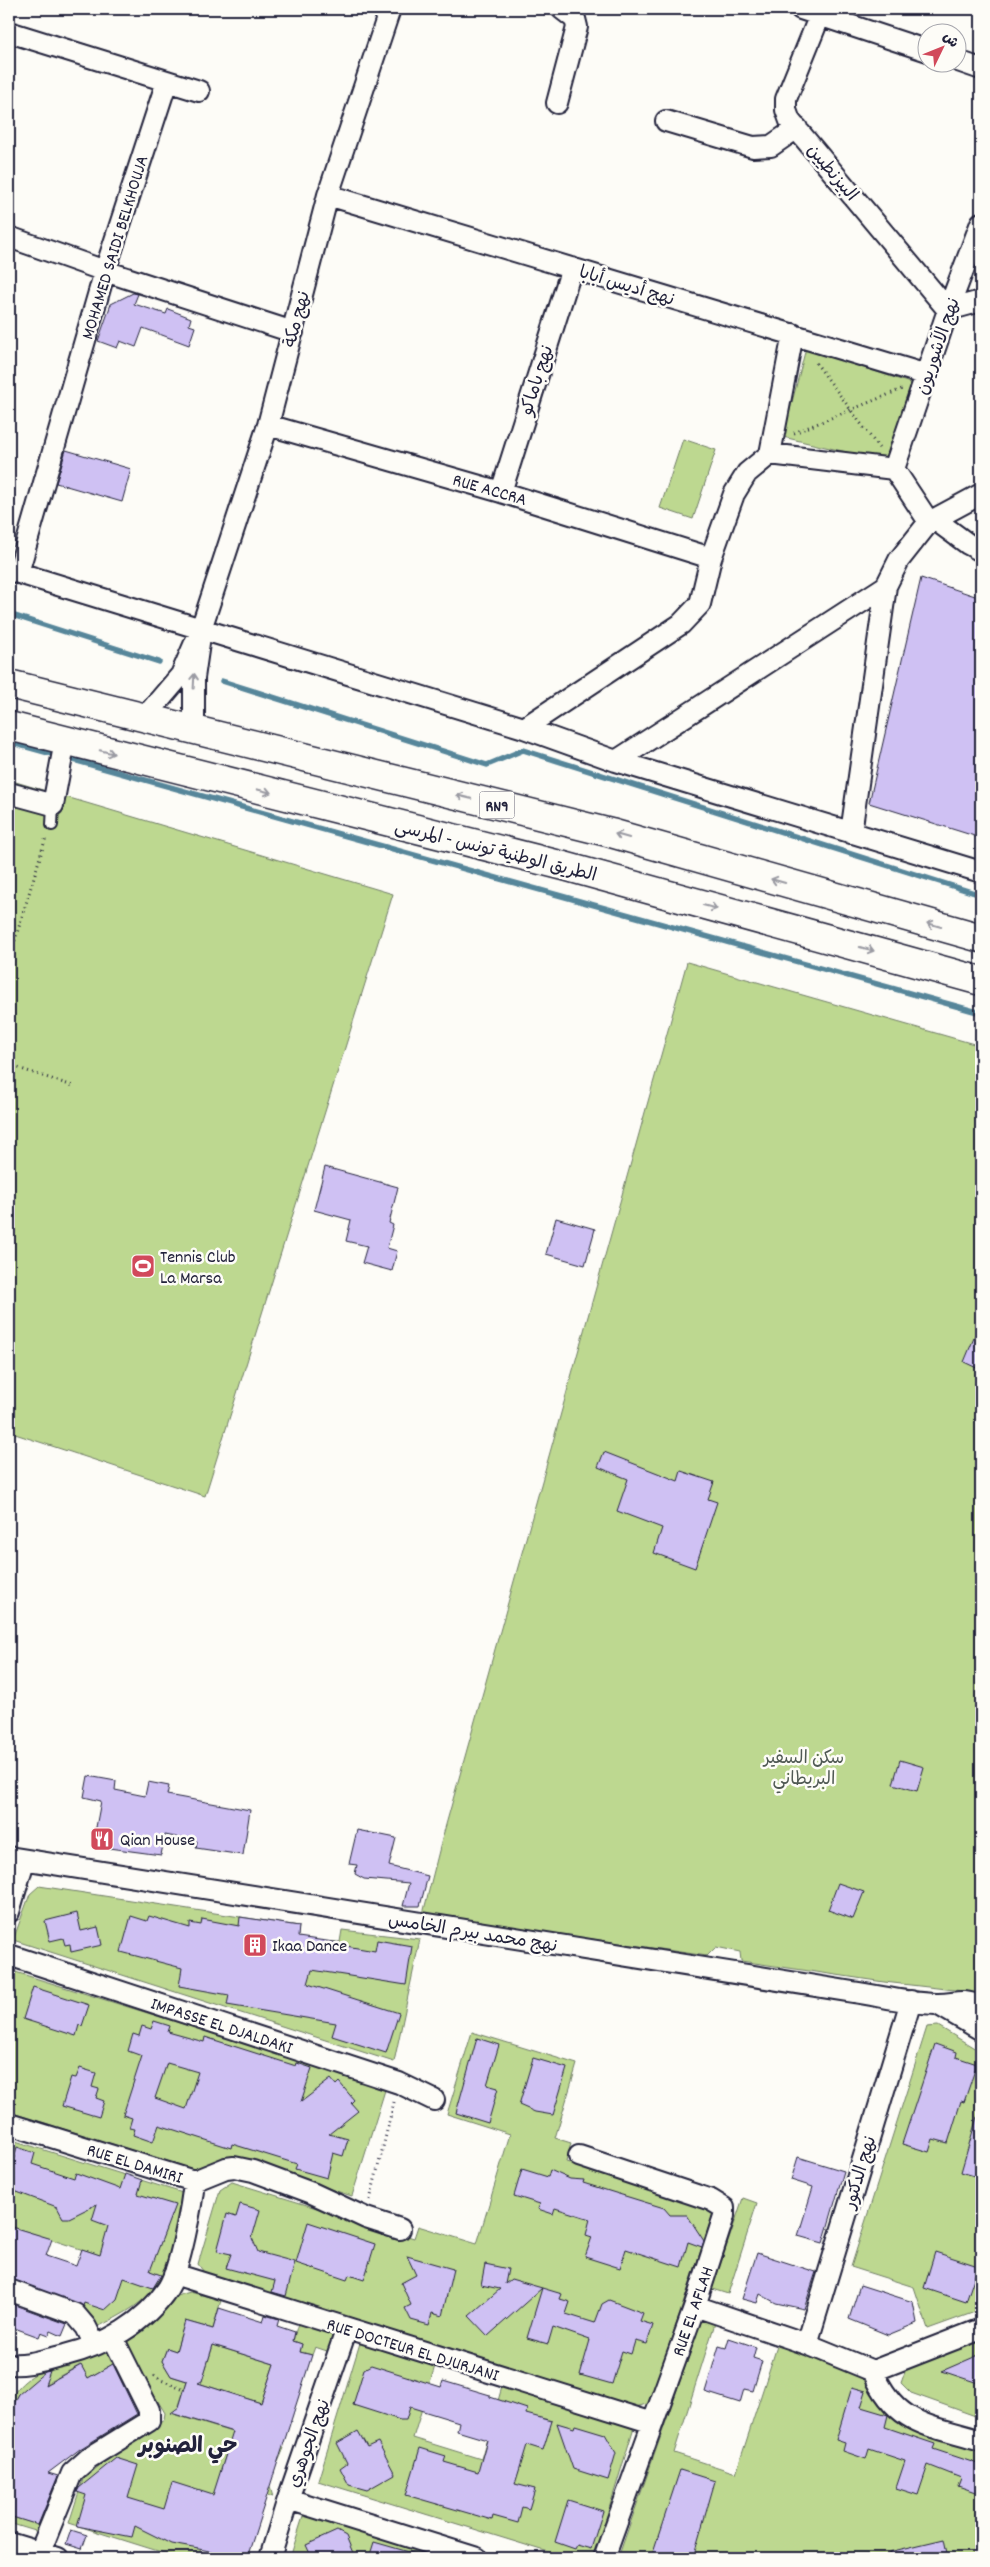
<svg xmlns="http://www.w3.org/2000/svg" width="990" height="2567" font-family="Dekko,'Playpen Sans Arabic',sans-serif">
  <rect width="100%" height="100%" fill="#fdfcf7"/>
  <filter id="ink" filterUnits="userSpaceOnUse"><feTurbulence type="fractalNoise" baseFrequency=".02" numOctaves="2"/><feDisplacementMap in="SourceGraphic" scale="10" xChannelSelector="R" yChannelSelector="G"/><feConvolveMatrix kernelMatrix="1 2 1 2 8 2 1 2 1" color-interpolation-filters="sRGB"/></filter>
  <g filter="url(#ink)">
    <path fill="#bdd890" stroke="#707d66" d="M806 348 913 384 889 462 783 437Z
      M683 439 716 450 693 519 660 508Z
      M9 780 393 894 205 1496 9 1432Z
      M687 962 981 1046V1993L884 1982 741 1961 740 1952 716 1947 707 1956 423 1914 442 1839Z
      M39 1886 299 1926 297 1940 340 1942 342 1930 420 1939 394 2062 13 1940 30 1894Z
      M9 1970 386 2087 352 2196 234 2159 202 2172 9 2112Z
      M938 2026 981 2052V2292L975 2312 928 2329 914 2287 851 2267 927 2027Z
      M472 2032 577 2064 555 2138 571 2143 566 2162 715 2208 650 2403 636 2407 206 2275 198 2264 220 2190 232 2182 414 2238 418 2226 477 2244 510 2134 447 2114Z
      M9 2139 189 2195C181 2219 171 2270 155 2288 139 2307 116 2318 95 2328L83 2306 99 2255 9 2226Z
      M743 2198 757 2203 728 2294 712 2289Z
      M190 2292 221 2300 213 2329 185 2321 176 2351 167 2348 162 2361 171 2376 187 2381 176 2415 284 2448 278 2462 228 2446 221 2471 270 2487 273 2497 222 2481 198 2558H180L69 2523 83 2479 120 2449 164 2419 165 2413 123 2343 149 2325 176 2296Z
      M703 2316 716 2320 674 2453 736 2473 779 2340 871 2371V2387L981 2448V2558H618Z
      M298 2323 335 2334 330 2352 315 2347 312 2355 300 2352 302 2344 293 2341Z
      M976 2341 981 2343V2418L911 2393 901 2383 907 2366Z
      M360 2343 435 2366 413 2438 481 2459 502 2387 634 2427 594 2558H568L318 2481Z
      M213 2345 274 2364 261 2403 201 2384Z
      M109 2349 117 2362 88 2378 80 2365 42 2386 19 2394 9 2413C9 2369 75 2360 109 2349Z
      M55 2486 59 2487 45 2534 9 2523V2516L40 2525 44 2513 47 2514Z
      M306 2507 431 2545 427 2558H290Z"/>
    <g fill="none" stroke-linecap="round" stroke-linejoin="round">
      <path stroke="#57869a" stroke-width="5.5" d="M9 614 159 662
        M222 681 487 765 523 750 981 895
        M9 742 981 1013"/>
    </g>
    <path fill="#cfc1f3" stroke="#22223b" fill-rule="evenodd" d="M133 293 138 294 134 304 166 314 168 309 191 318 189 325 195 327 189 345 143 328 136 347 120 341 117 348 98 341 111 304Z
      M66 450 131 469 122 502 56 483Z
      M921 578 981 598V838L869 803Z
      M325 1167 398 1187 389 1223 393 1225 387 1248 397 1251 392 1271 362 1263 367 1246 346 1241 351 1220 314 1210Z
      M556 1218 595 1229 585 1265 546 1254Z
      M981 1321V1370L964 1362Z
      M604 1452 678 1481 681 1471 714 1482 708 1499 717 1502 695 1568 654 1553 662 1528 617 1511 628 1479 598 1467Z
      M900 1760 924 1767 917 1791 893 1784Z
      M88 1776 116 1781 115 1790 145 1796 148 1782 169 1786 167 1795 250 1810 243 1855 196 1848 197 1841 165 1835 161 1855 101 1847 93 1843 101 1801 84 1797Z
      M357 1830 396 1838 389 1866 428 1876 420 1906H403L409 1883 364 1879 355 1874 357 1865 349 1864Z
      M838 1883 864 1892 853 1919 828 1910Z
      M77 1913 81 1931 98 1927 102 1945 71 1952 70 1944 65 1945 63 1938 50 1941 45 1921Z
      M131 1916 147 1921 149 1916 190 1928V1923L201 1925 202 1919 239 1926 240 1917 299 1926 298 1937 340 1943V1945L375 1951 377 1940 412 1946 406 1985 312 1970 308 1984 399 2013 386 2053 332 2036 336 2023 227 2005 229 1995 179 1986 182 1968 121 1952Z
      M33 1987 89 2005 82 2026 79 2025 76 2036 23 2019Z
      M154 2021 170 2026 168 2032 204 2042 205 2037 296 2066 297 2063 312 2068 301 2102 331 2079 336 2085 339 2082 354 2100 351 2103 358 2111 329 2134 348 2139 343 2156 333 2153 327 2178 295 2169 297 2164 232 2144 231 2148 159 2125 153 2142 133 2135 135 2129 129 2128 132 2118 123 2115 142 2056 128 2051 133 2034 139 2036 142 2026 151 2029ZM167 2063 198 2072 186 2109 155 2098Z
      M477 2038 499 2045 487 2085 498 2088 488 2123 456 2113Z
      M935 2044 957 2052 956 2057 977 2064 964 2102 961 2101 948 2143 933 2139 929 2152 902 2144Z
      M533 2058 567 2068 553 2115 535 2112 519 2105Z
      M80 2068 96 2073 92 2087 99 2089 96 2098 104 2101 99 2117 62 2106 71 2077 76 2078Z
      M977 2117H981V2178L961 2172Z
      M17 2147 35 2153 32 2164 74 2178 76 2173 120 2189 125 2174 142 2180 138 2194 175 2205 150 2271 161 2275 153 2288 124 2278 117 2299 105 2310 84 2303 83 2306 9 2278V2226L52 2239 46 2256 76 2266 82 2249 100 2255 108 2226 92 2220 97 2204 69 2218H63L57 2207 9 2189V2175Z
      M798 2157 844 2171 823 2243 798 2236 813 2187 791 2180Z
      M522 2169 548 2177 550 2170 570 2179 584 2180 583 2183 664 2208 670 2215H687L704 2241 702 2247 688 2242 681 2267 626 2249 620 2268 585 2257 592 2237 586 2235 590 2219 555 2208 553 2214 538 2209 540 2204 514 2196Z
      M240 2204 260 2210 252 2238 258 2252 295 2262 286 2296 272 2292 275 2281 226 2268 231 2254 217 2251 227 2214 236 2217Z
      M308 2222 375 2244 364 2280 349 2275 347 2280 296 2263Z
      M935 2252 978 2266 966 2302 924 2288Z
      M757 2253 816 2272 804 2309 776 2303 760 2294 757 2303 742 2299Z
      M407 2256 453 2269 442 2316 432 2313 429 2325 411 2320 405 2308 411 2305 401 2283 416 2275Z
      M485 2264 508 2269 505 2284 511 2279 542 2288 488 2336 469 2316 500 2289 481 2285Z
      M860 2285 913 2302 917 2323 888 2335 849 2319Z
      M542 2288 562 2294 560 2299 570 2302 566 2314 595 2323 602 2304 609 2300 643 2313 640 2321 653 2325 647 2344 635 2341 631 2354 622 2351 612 2384 580 2375 590 2340 553 2327 548 2344 527 2338Z
      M9 2303 67 2324 62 2336 51 2331 49 2335 41 2332 39 2337 9 2326Z
      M219 2308 263 2322 265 2315 279 2319 277 2326 295 2332 293 2341 302 2344 300 2352 312 2355 247 2558H213L215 2552 171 2544 135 2526 132 2537 77 2526 86 2495 77 2492 79 2488 116 2458 138 2465 128 2498 164 2509 172 2482 213 2495 233 2432 171 2413 179 2407 187 2381 171 2376 162 2361 167 2348 176 2351 185 2321 213 2329ZM213 2345 274 2364 261 2403 198 2383 202 2381Z
      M729 2338 756 2347 753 2358 762 2361 753 2391 744 2389 740 2403 705 2392 719 2346 726 2348Z
      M981 2354V2384L942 2371Z
      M113 2364 137 2414 80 2449 48 2473 58 2476 38 2525 9 2516V2413L19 2394 45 2372 50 2371 45 2385 81 2365 88 2378Z
      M371 2365 441 2387 443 2381 490 2395V2397L527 2409 526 2414 552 2421 543 2450 527 2445 515 2484 535 2489 529 2509 522 2507 518 2523 493 2516 492 2520 406 2495 420 2448 446 2456 444 2462 478 2472 487 2440 457 2431 459 2422 410 2407 406 2420H400L353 2405 364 2369Z
      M852 2387 866 2391 861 2407 888 2415 885 2427 935 2444 933 2449 981 2465V2494L958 2486 961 2478 928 2465 918 2495 896 2488 905 2461 869 2449 866 2459 843 2451 845 2443 836 2440Z
      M557 2423 574 2428 575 2425 605 2434 616 2453 608 2480 573 2469Z
      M358 2431 367 2447 378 2442 395 2474 367 2490 349 2485 340 2468 347 2463 337 2443Z
      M680 2470 715 2481 693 2558H651Z
      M568 2500 603 2511 591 2549 577 2545 575 2549 555 2542Z
      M71 2530 87 2535 82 2549 66 2544Z
      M337 2531 346 2536 355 2558H312L306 2545Z
      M944 2539 948 2558H890L889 2552Z
      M374 2542 416 2554V2558H369Z"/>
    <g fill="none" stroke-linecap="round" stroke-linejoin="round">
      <g stroke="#22223b" stroke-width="14">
        <path id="service" d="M52 825 53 805"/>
      </g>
      <g stroke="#22223b" stroke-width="24">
        <path id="minor" d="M801 9 928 51
          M820 15 786 99V110L790 121 948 310 981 301
          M9 32 199 91
          M958 61 981 69
          M557 103 577 27 575 19 562 9
          M666 121 753 147 771 146 797 128
          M328 195 927 375
          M9 237 105 271 293 332
          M268 425 501 492 711 558
          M770 454 894 469 929 522
          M894 469 948 310 981 223
          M501 492 572 268
          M934 519 968 544 981 551
          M9 570 524 728 616 761 981 872
          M18 573 105 271 167 81
          M201 629 268 425 328 195 390 9
          M145 717 181 675 201 629 194 678V729
          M524 728 681 624 700 604 711 558 734 494 747 473 770 454 793 334
          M616 761 886 586
          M9 793 53 805 65 741
          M851 833 886 586 899 560 929 522 981 494
          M9 1857 853 1992C880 1996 908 2003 935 2004 956 2005 959 1997 981 2007
          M9 1912 24 1861
          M9 1955 399 2083 434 2100
          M937 2004 981 2030
          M9 2124 194 2181 226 2168 234 2167 253 2171 312 2193 366 2218 400 2229
          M579 2156 711 2200 724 2208V2216L695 2306 604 2558
          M174 2274 653 2423
          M9 2290 75 2314 86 2327 95 2345
          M695 2306 807 2344 873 2371 981 2329
          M807 2344 911 2001
          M9 2364C28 2366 46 2359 65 2355 105 2345 144 2324 168 2288 180 2269 192 2205 194 2181
          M873 2371C896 2426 930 2425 981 2441
          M288 2499 477 2558
          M9 2543 58 2558
          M40 2552 72 2473 89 2458 149 2421V2410L113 2338
          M270 2558 288 2499 347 2328"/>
      </g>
      <g stroke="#22223b" stroke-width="31">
        <path id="trunk" d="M9 684 611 833 981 938
          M9 726 564 866 981 981"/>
      </g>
      <path stroke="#22223b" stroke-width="3" stroke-dasharray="1 4" stroke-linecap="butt" d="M816 363 879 448
        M794 433 902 389
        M9 960 46 837
        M9 1065 73 1086
        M370 2200 394 2102
        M154 2375 161 2380 182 2388"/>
      <use href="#service" stroke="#fdfcf7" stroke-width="10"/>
      <use href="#minor" stroke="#fdfcf7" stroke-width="20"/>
      <use href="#trunk" stroke="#fdfcf7" stroke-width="28"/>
    </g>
    <defs><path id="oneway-shaft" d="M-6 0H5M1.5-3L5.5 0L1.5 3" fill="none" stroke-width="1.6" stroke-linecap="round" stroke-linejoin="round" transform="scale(1.25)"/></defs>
    <g stroke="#9a9aa2">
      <use href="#oneway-shaft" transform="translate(194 681) rotate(-87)"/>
      <use href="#oneway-shaft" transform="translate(107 752) rotate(14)"/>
      <use href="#oneway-shaft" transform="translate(264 791) rotate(14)"/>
      <use href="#oneway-shaft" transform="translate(464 797) rotate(-166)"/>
      <use href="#oneway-shaft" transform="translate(622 836) rotate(-164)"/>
      <use href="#oneway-shaft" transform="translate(778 881) rotate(-164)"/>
      <use href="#oneway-shaft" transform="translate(710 907) rotate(15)"/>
      <use href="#oneway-shaft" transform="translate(934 925) rotate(-164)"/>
      <use href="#oneway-shaft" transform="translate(867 949) rotate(15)"/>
    </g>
  </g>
  <defs>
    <g id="stadium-square" transform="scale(1.25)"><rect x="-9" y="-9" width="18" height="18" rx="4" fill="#d1495b" stroke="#fdfcf7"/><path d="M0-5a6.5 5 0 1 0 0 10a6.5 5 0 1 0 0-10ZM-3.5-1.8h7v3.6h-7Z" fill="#fff"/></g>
    <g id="restaurant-square" transform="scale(1.25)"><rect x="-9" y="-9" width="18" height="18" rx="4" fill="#d1495b" stroke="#fdfcf7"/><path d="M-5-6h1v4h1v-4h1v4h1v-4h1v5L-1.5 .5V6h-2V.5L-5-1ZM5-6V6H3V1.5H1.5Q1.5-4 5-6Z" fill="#fff"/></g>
    <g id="building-square" transform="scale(1.25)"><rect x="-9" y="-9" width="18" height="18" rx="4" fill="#d1495b" stroke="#fdfcf7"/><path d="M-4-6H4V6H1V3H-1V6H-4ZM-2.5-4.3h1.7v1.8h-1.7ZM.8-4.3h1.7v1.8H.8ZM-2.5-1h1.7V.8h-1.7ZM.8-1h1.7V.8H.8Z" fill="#fff"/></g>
  </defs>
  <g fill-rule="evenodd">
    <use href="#stadium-square" x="143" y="1266"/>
    <use href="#restaurant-square" x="102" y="1839"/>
    <use href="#building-square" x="255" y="1945"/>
  </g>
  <g text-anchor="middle" stroke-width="5" stroke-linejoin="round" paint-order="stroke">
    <rect fill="#fdfcf7" stroke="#646373" stroke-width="1" x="479.5" y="791.5" width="35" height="27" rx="4"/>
    <g font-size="16" font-weight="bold" fill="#22223b">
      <text x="497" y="811">RN9</text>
    </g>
    <g font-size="18" fill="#22223b" stroke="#fdfcf7">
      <text transform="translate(833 172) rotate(50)" y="6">البيزنطيين</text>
      <text transform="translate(114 247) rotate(-73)" y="6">MOHAMED SAIDI BELKHOUJA</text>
      <text transform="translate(627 285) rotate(17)" y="6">نهج أديس أبابا</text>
      <text transform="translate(296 319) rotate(-75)" y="6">نهج مكة</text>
      <text transform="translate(937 346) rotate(-71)" y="6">نهج الآشوريون</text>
      <text transform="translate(536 380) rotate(-72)" y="6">نهج باماكو</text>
      <text transform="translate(490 489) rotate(16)" y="6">RUE ACCRA</text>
      <text transform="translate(496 850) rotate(14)" y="6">الطريق الوطنية تونس - المرسى</text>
      <text transform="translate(473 1932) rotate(9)" y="6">نهج محمد بيرم الخامس</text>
      <text transform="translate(222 2025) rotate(18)" y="6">IMPASSE EL DJALDAKI</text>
      <text transform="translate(135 2163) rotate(17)" y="6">RUE EL DAMIRI</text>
      <text transform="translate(859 2172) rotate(-73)" y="6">نهج الدكتور</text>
      <text transform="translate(692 2311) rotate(-71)" y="6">RUE EL AFLAH</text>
      <text transform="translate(413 2349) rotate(17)" y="6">RUE DOCTEUR EL DJURJANI</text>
      <text transform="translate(308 2443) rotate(-70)" y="6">نهج الجوهري</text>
    </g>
    <g font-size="18" fill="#22223b" stroke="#fdfcf7" text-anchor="start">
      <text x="160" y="1262">Tennis Club<tspan x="160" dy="21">La Marsa</tspan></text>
      <text x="120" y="1845">Qian House</text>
      <text x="272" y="1951">Ikaa Dance</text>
    </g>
    <g font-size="18" fill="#505954" stroke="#fdfcf7">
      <text x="804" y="1763">سكن السفير<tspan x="804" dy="21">البريطاني</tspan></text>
    </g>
    <g font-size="22" font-weight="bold" fill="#22223b" stroke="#fdfcf7">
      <text x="188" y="2452">حي الصنوبر</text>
    </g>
  </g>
  <rect width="990" height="2567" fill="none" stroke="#fdfcf7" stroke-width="30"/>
  <rect x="15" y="15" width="960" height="2537" fill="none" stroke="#22223b" stroke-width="2" filter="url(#ink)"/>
  <g transform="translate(942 48) rotate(47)"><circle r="24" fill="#fdfcf7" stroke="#a5a5ac"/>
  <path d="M0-4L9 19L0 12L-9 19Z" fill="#d1495b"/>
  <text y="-8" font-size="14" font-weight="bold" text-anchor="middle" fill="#22223b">ش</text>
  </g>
</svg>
